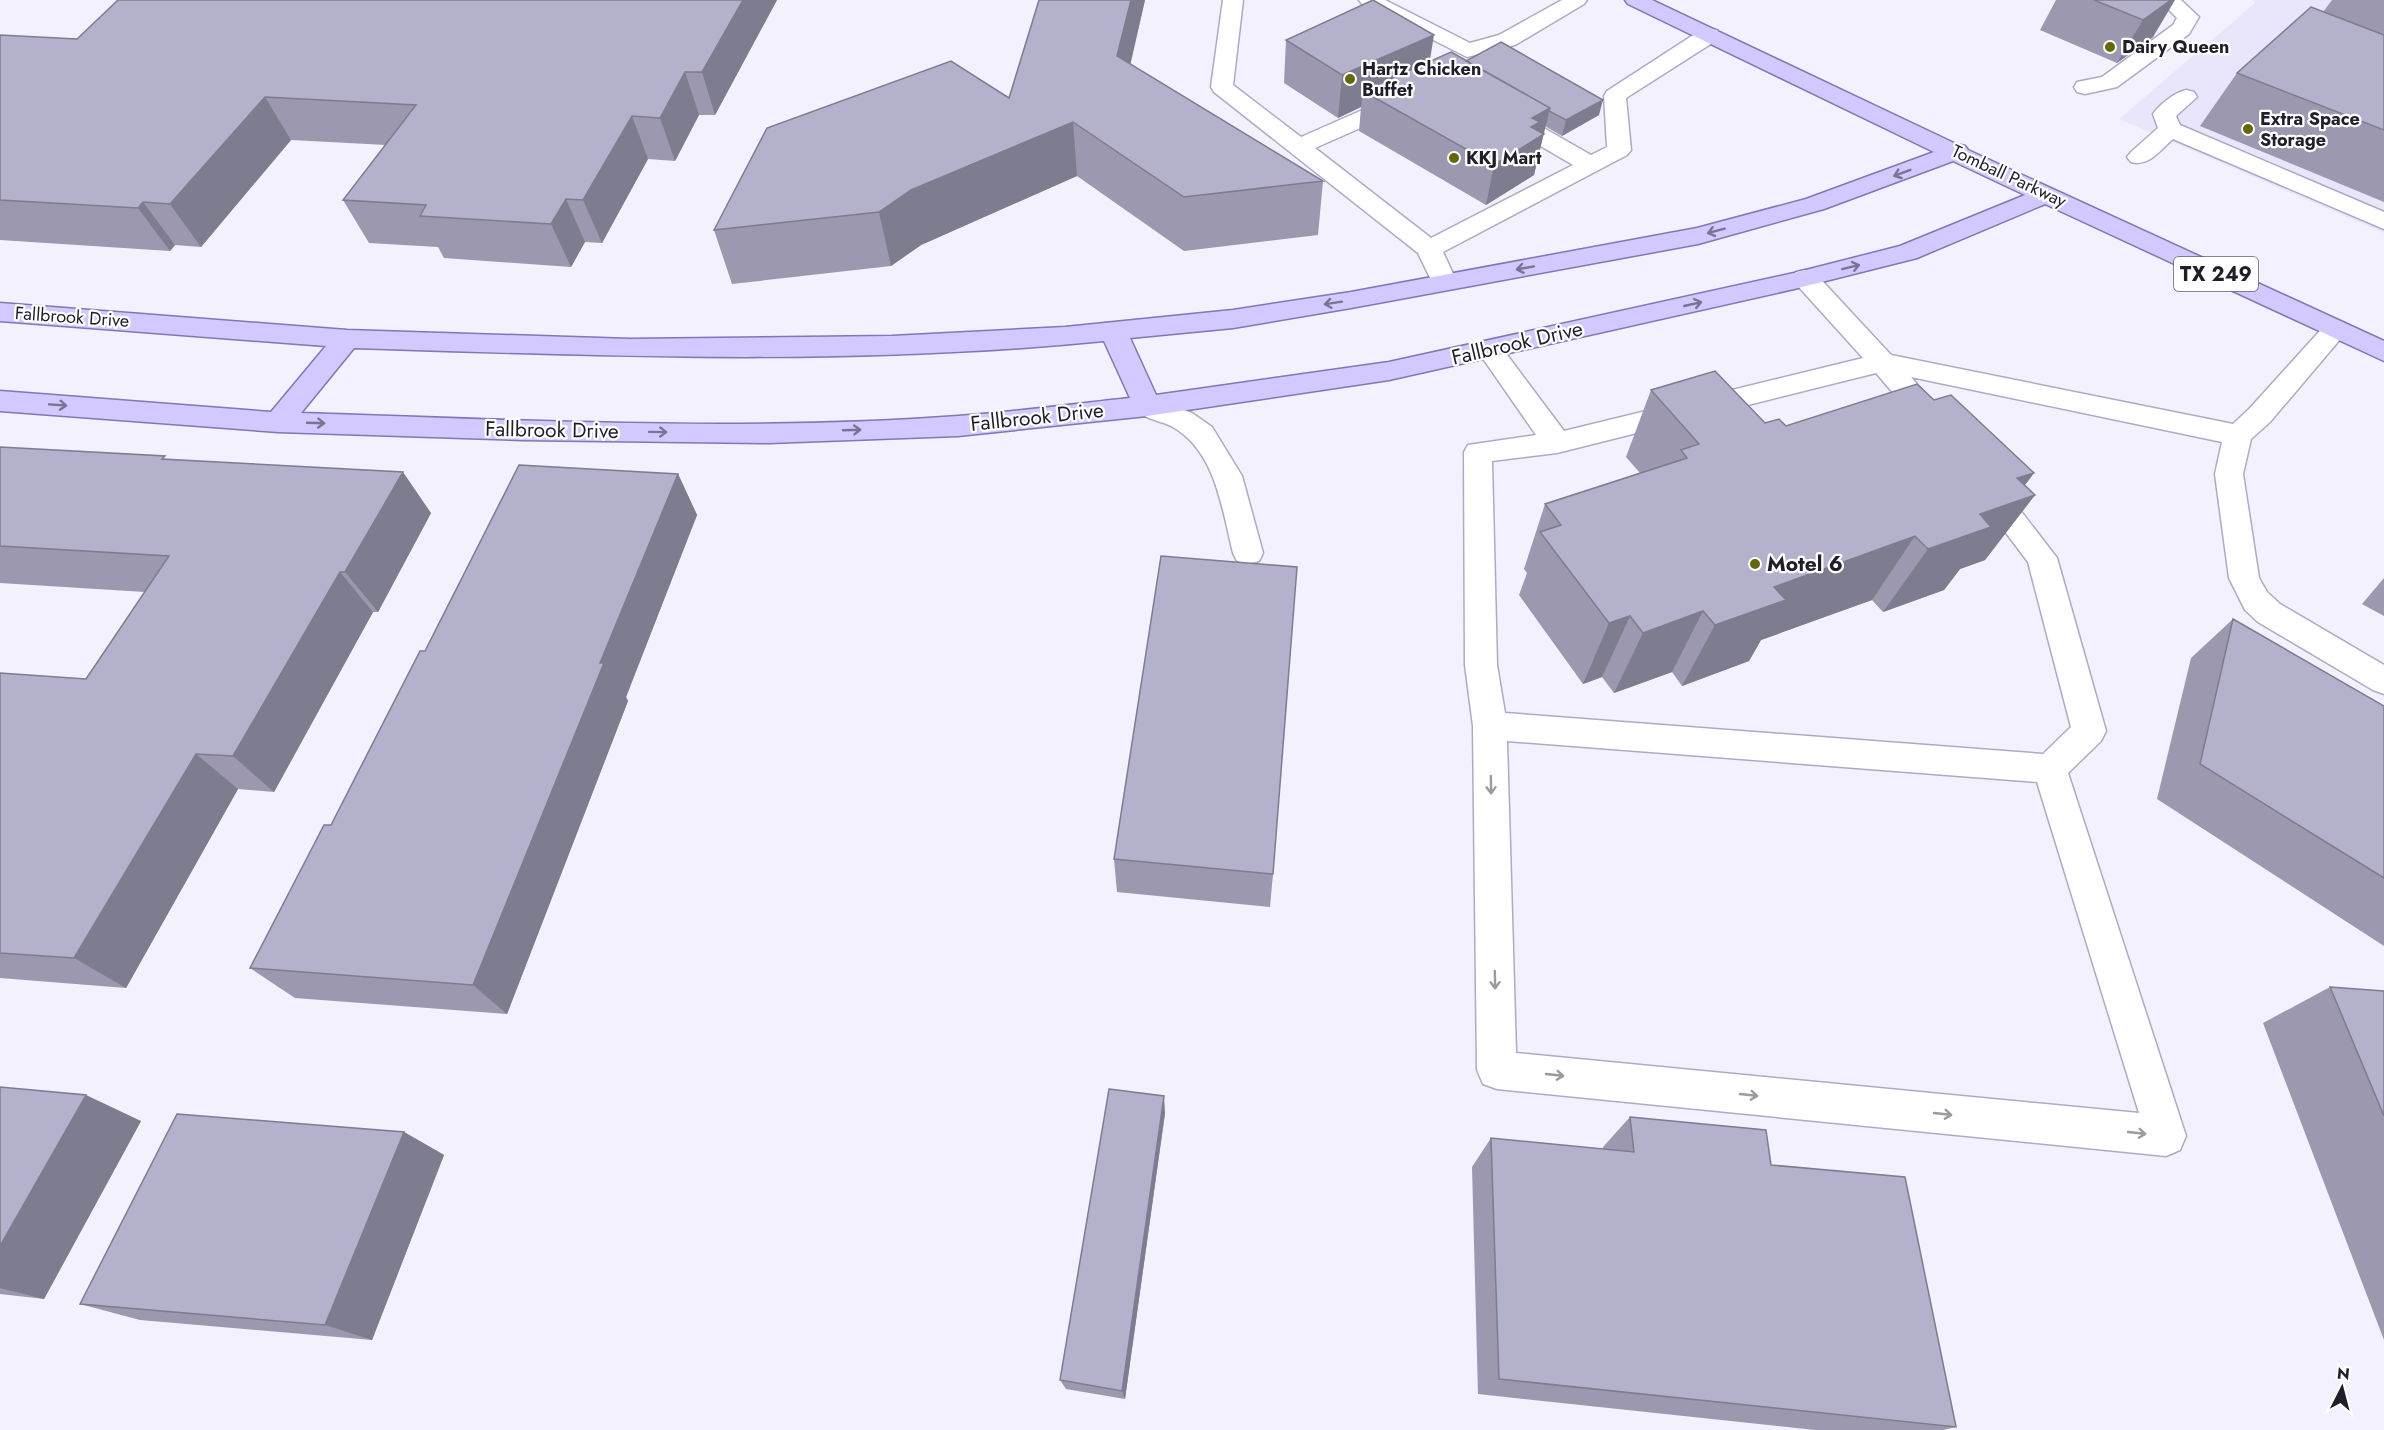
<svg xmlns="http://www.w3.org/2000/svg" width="2384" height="1430" font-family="Jost,sans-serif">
  <rect width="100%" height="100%" fill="#f3f1fd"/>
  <path fill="#e9e6fc" d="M2253 0H2384V233L2119 119 2255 3Z"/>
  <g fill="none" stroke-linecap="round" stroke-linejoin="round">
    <g stroke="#aeaac5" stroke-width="3">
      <path id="minor" d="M1223 0H1243L1233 85 1301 137 1392 97 1400 95 1408 97 1411 102 1408 107 1315 148 1431 238 1573 165 1496 120 1493 115 1496 110 1504 108 1512 110 1591 155 1607 147 1604 96 1607 91 1701 30 1709 29 1717 30 1720 35 1717 40 1626 98 1631 150 1627 155 1443 252 1457 282 1453 288 1444 290 1435 288 1418 253 1214 92 1211 87Z
        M1359 0H1385L1470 43 1499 35 1562 0H1587L1584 4 1515 45 1467 57 1362 4Z
        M2159 0H2181L2199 17 2189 34 2117 87 2085 94 2077 92 2074 87 2077 82 2102 77 2173 25 2177 18Z
        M2186 90 2194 92 2197 97 2176 116 2180 125 2384 212V229L2173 139C2160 150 2149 167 2131 162L2127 157 2131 152 2158 128 2153 114C2160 104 2174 93 2186 90Z
        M1805 270 1814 272 1891 355 2233 424 2250 408 2326 324 2335 321 2344 324 2348 330 2270 422 2251 439 2243 474 2259 578 2267 592 2280 604 2384 665V694L2373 690 2258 622 2245 610 2229 578 2215 474 2222 442 1911 377 1948 422 1944 429 1934 432 1924 429 1876 373 1557 453 1492 461 1497 665 1505 713 2043 754 2071 727 2028 562 1972 488 1977 480 1987 477 1997 480 2057 558 2106 731 2101 741 2068 773 2186 1136 2180 1150 2166 1156 1497 1089 1483 1084 1477 1070 1473 726 1465 665 1464 452 1468 445 1536 435 1477 350 1481 344 1490 341 1499 344 1564 431 1863 358 1796 284 1792 278 1796 272ZM1507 741 2037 782 2139 1113 1516 1053Z
        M1147 396 1192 413 1212 427 1242 476 1263 553 1259 561 1248 564 1237 561 1233 553C1222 509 1216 452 1173 427 1160 420 1141 419 1133 406L1137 399Z"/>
    </g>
    <g stroke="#8276b4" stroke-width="3">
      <path id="major" d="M1625 0H1652L1956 144 1965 146 1968 150 2384 341V361L2045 204 1917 258 1794 289 1389 380 1147 416 958 436 769 443 522 440 278 432 0 411V391L271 412 326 346 0 321V303L347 330 630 339 892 336 1065 327 1233 310 1351 292 1697 228 1806 199 1934 152 1628 4ZM1953 161 2025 195 1900 246 1794 273 1389 362 1156 395 1130 338 1233 328 1351 308 1698 244 1824 209ZM1104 341 1130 398C1073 404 1015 412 958 416 741 432 519 420 301 413L354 348C603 356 855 366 1104 341Z"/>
    </g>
    <use href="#minor" fill="#fff" fill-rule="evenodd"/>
    <use href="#major" fill="#d3c9ff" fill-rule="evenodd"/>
  </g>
  <path fill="#9b98af" d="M777 0 715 115H699L675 161 648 159 602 243 585 242 571 267 444 258 438 247 369 243 343 200 386 145 291 140 201 247 175 245 170 251 0 240V35L77 39Z
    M1145 0 1130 64 1323 181 1318 235 1184 251 1077 176 921 245 891 266 732 284 714 230 1009 98Z
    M2056 0H2171L2153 37 2117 63 2040 30Z
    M2332 0H2384V202L2200 126 2237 73 2323 12Z
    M1286 40 1430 61H1466L1599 115 1562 136 1545 126 1534 175 1486 205 1359 131 1361 107 1338 118 1284 83Z
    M1651 390 1765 423 1786 426 1934 400 2034 473 2025 485 2035 495 1985 560 1960 569 1944 590 1883 612 1872 600 1761 640 1749 661 1682 686 1672 672 1614 693 1602 677 1583 684 1519 595 1527 573 1524 569 1545 504 1640 473 1626 457Z
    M0 447 168 459 431 513 378 612H373L274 792 238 789 126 988 0 978V673L86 679 145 592 0 583Z
    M678 474 697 515 626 697 628 701 507 1014 295 998 250 968 331 825 425 651Z
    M2384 578V616L2362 604Z
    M2233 619 2384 706V946L2157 799 2191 658Z
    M1114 859 1273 874 1270 907 1117 892Z
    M2330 987 2384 991V1340L2263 1023Z
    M0 1087 141 1121 44 1299 0 1294Z
    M1165 1113 1125 1399 1066 1389 1060 1380Z
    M1630 1117 1771 1165 1956 1427 1943 1430H1815L1478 1394 1472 1167 1491 1138 1603 1149V1147Z
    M404 1132 444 1155 372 1340 140 1320 80 1304Z"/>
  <path fill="#7e7c8f" d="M743 0H777L715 115 702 72Z
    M1131 0H1145L1120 110 1117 56Z
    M2171 0H2175L2153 37 2117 63 2143 20Z
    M1434 35 1427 78 1363 91 1361 107 1338 118 1342 75Z
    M685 72 699 115 675 161 660 118Z
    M265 97 291 140 201 247 170 204Z
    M1603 100 1599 115 1562 136 1566 120Z
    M1550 108 1534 175 1486 205 1494 165 1532 118Z
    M632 116 648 159 602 243 583 200Z
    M1073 122 1077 176 921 245 891 266 879 212 911 190Z
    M566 199 585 242 571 267 551 224Z
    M143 202 175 245 170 251 138 208Z
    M403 472 431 513 378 612 345 572Z
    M2034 473 2011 503 2035 495 1985 560 1960 569 1944 590 1883 612 1928 549 1980 514 2017 478Z
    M678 474 697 515 626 697 628 701 507 1014 473 985 600 663Z
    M1915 536 1872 600 1761 640 1749 661 1682 686 1715 625 1774 587Z
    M340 572 373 612 274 792 233 756Z
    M1703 611 1672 672 1614 693 1643 633Z
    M1630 616 1602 677 1583 684 1609 623Z
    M196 754 238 789 126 988 74 958Z
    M86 1095 141 1121 44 1299 0 1288V1246Z
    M1164 1096 1165 1113 1125 1399 1122 1391Z
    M404 1132 444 1155 372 1340 325 1325Z"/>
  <path fill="#b4b1cc" stroke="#7e7c8f" stroke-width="1.5" d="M118 0H743L702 72H685L660 118 632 116 583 200 566 199 551 224 420 216 426 205 343 200 416 105 265 97 170 204 143 202 138 208 0 200V35L77 39Z
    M1039 0H1131L1117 56 1323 181 1184 197 1073 122 911 190 879 212 714 230 767 128 951 61 1009 98Z
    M1373 0 1434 35 1342 75 1286 40Z
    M2094 0H2171L2143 20Z
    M2311 7 2384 35V130L2237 73Z
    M1501 42 1603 100 1566 120 1549 111 1550 108 1466 61Z
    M1451 52 1550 108 1532 118 1540 122 1531 127 1544 134 1494 165 1363 91Z
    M1715 371 1765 423 1779 419 1786 426 1917 384 1934 400 1951 395 2034 473 2017 478 2035 495 1980 514 1991 527 1928 549 1915 536 1774 587 1786 600 1715 625 1703 611 1643 633 1630 616 1609 623 1540 532 1561 525 1545 504 1687 458 1681 450 1699 444 1651 390Z
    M0 447 165 456 162 459 403 472 345 572H340L233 756 196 754 74 958 0 953V673L86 679 169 556 0 546Z
    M519 465 678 474 600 663H604L473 985 250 968 324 825H331L420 651H425Z
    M1161 556 1297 567 1273 874 1114 859Z
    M2233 619 2384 706V878L2200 764Z
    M2330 987 2384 991V1116Z
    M0 1087 86 1095 0 1246Z
    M1109 1089 1164 1096 1122 1391 1060 1380Z
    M177 1114 404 1132 325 1325 80 1304Z
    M1630 1117 1766 1130 1771 1165 1905 1177 1956 1427 1499 1379 1491 1138 1634 1152Z"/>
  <defs><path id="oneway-shaft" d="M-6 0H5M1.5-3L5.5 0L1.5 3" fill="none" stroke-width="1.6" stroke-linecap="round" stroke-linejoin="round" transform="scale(1.5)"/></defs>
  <g stroke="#7a7494">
    <use href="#oneway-shaft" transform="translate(1902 173) rotate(159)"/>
    <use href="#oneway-shaft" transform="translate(1716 231) rotate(165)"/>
    <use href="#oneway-shaft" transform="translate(1851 267) rotate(-14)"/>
    <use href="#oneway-shaft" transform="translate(1525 268) rotate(170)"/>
    <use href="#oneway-shaft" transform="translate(1333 303) rotate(171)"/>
    <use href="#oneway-shaft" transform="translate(1693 304) rotate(-13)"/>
    <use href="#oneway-shaft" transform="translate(58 405) rotate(4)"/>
    <use href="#oneway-shaft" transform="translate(316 423) rotate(2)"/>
    <use href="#oneway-shaft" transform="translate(852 430) rotate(-2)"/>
    <use href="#oneway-shaft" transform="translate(658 432) rotate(1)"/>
  </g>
  <g stroke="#9b9a9f">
    <use href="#oneway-shaft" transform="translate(1491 785) rotate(89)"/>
    <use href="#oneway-shaft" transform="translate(1495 980) rotate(89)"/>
    <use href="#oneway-shaft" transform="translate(1555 1075) rotate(6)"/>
    <use href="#oneway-shaft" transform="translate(1749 1095) rotate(6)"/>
    <use href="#oneway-shaft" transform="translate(1943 1114) rotate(6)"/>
    <use href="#oneway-shaft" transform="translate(2137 1133) rotate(6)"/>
  </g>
  <g fill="#646703" stroke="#fff" stroke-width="2">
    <circle cx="2110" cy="47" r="6"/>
    <circle cx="1350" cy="79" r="6"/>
    <circle cx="2248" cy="129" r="6"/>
    <circle cx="1454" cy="158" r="6"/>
    <circle cx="1755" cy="564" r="6"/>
  </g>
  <g text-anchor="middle" stroke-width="4.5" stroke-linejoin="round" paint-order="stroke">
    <g font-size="18" font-weight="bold" fill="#201f29" stroke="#fff" text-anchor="start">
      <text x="2122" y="53">Dairy Queen</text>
      <text x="1362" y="75">Hartz Chicken<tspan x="1362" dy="21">Buffet</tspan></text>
      <text x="2260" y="125">Extra Space<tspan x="2260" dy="21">Storage</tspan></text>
      <text x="1466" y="164">KKJ Mart</text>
    </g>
    <g font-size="18" fill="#201f29" stroke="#fff">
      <text transform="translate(2009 176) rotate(25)" y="6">Tomball Parkway</text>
      <text transform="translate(72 317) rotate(4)" y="6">Fallbrook Drive</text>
    </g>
    <rect fill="#fff" stroke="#636269" stroke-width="1.5" x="2174" y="257" width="84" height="34" rx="4.5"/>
    <g font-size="20" font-weight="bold" fill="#201f29">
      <text x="2216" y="281">TX 249</text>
    </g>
    <g font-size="21" fill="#201f29" stroke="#fff">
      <text transform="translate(1517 343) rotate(-13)" y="7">Fallbrook Drive</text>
      <text transform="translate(1037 417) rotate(-6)" y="7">Fallbrook Drive</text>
      <text transform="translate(552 430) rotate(1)" y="7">Fallbrook Drive</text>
    </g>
    <g font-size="21" font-weight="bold" fill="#201f29" stroke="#fff" text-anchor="start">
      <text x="1767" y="571">Motel 6</text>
    </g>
  </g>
  <g transform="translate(2342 1388) rotate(6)" stroke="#ffffff" stroke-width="4.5" paint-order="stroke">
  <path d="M0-4.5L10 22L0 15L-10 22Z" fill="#201f29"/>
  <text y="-9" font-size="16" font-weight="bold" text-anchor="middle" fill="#201f29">N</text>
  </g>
</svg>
